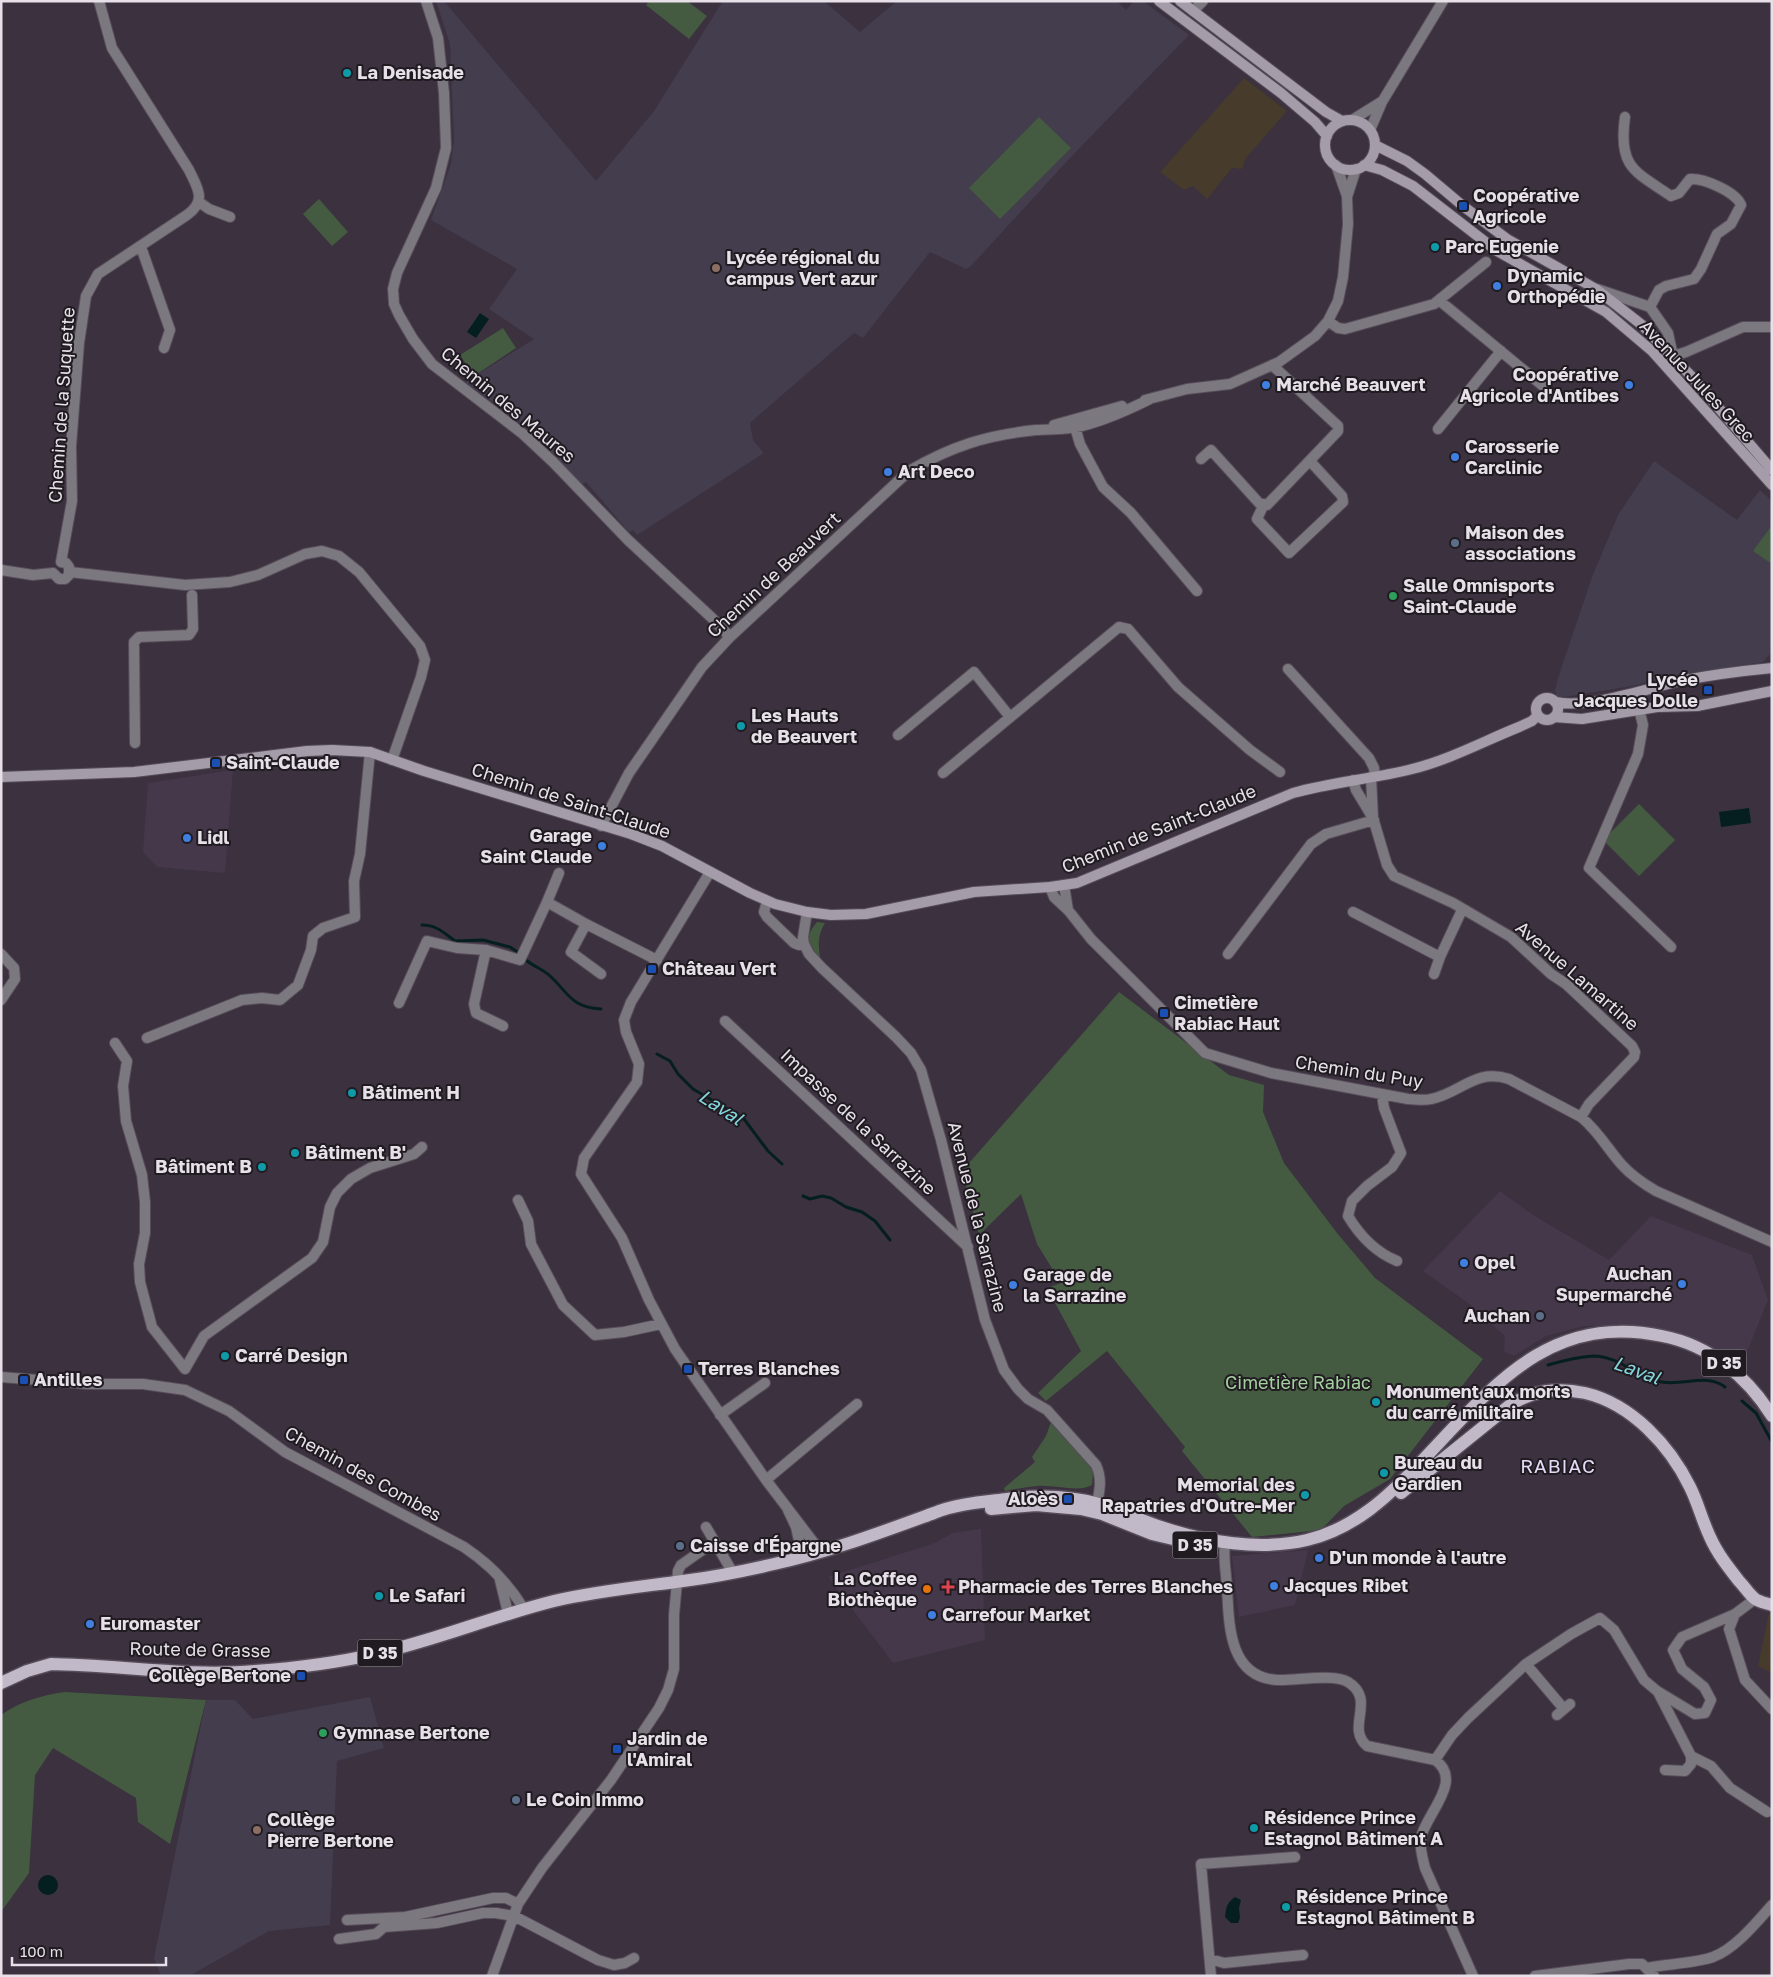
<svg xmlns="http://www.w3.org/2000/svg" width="1773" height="1977" font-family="'Golos Text',sans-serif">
  <rect width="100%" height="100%" fill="#3b313f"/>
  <path fill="#46384b" d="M233 770 225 873 157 867 143 852 148 783Z
    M1500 1191 1533 1215 1609 1260 1651 1216 1752 1255 1768 1300 1741 1367 1708 1346 1670 1331 1628 1324 1584 1326 1546 1336 1514 1356 1504 1351 1505 1336 1468 1303 1423 1271Z
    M981 1529 985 1640 893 1663 828 1577 935 1543 952 1533Z
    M1308 1550 1295 1605 1239 1617 1232 1556Z"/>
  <path fill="#473b2c" d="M1244 78 1287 111 1246 158 1242 169 1232 168 1207 199 1193 186 1184 190 1160 172Z
    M1769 1613 1772 1614V1673L1758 1666Z"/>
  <path fill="#433d4e" d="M436 1H444L596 181 654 111 723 1H824L860 32 897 1H1117L1126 10 1134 1H1143L1189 35 1070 158 971 266 966 269 930 252 863 338 854 333 750 423 753 440 764 453 637 535 633 530 629 532 586 482 582 484 527 427 465 382 534 339 489 309 517 269 431 220 451 164 454 139 450 44Z
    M1654 461 1737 520 1760 490 1772 501V652L1763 662 1677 675 1632 686 1558 698 1555 691 1558 678 1592 577 1618 515Z
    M370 1697 384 1748 337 1761 330 1925 269 1931 189 1976H161L154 1958 206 1700H235L253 1719Z"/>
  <path fill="#445b41" d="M649 1H687L707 16 689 39 646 5Z
    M1039 117 1071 148 1000 219 969 188Z
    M319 199 348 232 332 246 303 214Z
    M503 328 516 348 474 376 460 355Z
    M1772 525V564L1753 551Z
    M1639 804 1675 840 1639 876 1603 840Z
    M817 922 825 923C817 936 818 947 821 962 807 946 803 939 817 922Z
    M1119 992 1229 1075 1264 1085 1263 1112 1284 1163 1337 1233 1375 1278 1483 1359 1390 1479 1344 1506 1321 1530 1252 1537 1182 1451 1185 1447 1107 1351 1046 1401 1038 1393 1081 1351 1047 1288 1061 1283 1037 1244 1021 1194 979 1235 962 1171Z
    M1051 1422 1091 1465 1093 1472 1092 1485C1078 1493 1054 1484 1037 1486 1026 1487 1015 1489 1005 1491L1004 1488 1035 1462 1032 1457 1046 1436Z
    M65 1692 206 1700 170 1844 138 1822 136 1798 53 1748 35 1775 29 1873 1 1912V1715C19 1702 42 1695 65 1692Z"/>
  <path fill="#051f20" d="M480 313 489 319 476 338 467 332Z
    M1749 808 1751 823 1721 827 1719 812Z
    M38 1885a10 10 0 1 1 20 0a10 10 0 1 1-20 0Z
    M1235 1897 1241 1900 1239 1908 1240 1918 1238 1923H1231L1225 1917C1226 1908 1227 1902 1235 1897Z"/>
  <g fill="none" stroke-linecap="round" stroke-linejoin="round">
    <path stroke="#051f20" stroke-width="3" d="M422 925C437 925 444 933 455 941L483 940 510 947 519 953
      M526 960C533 966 542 969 549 975 569 993 570 1007 601 1009
      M657 1054 670 1061 678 1074 693 1089 744 1119 768 1151 782 1164
      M803 1196 810 1199 822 1196 831 1198 846 1207 862 1212 875 1221 890 1240
      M1548 1365C1562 1361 1578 1357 1593 1356 1619 1356 1638 1378 1662 1382 1683 1386 1708 1373 1725 1387
      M1742 1401 1756 1413 1772 1442"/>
    <g stroke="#574d5a" stroke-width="12">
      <path id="street" d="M426 1 438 38 444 93 446 148 436 188 397 273 393 289 394 304 399 315 413 339 432 364 523 434 553 462 628 540 712 618 730 637
        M1193 11 1203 1
        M1625 117C1618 167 1634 171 1671 196L1679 193 1690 179C1704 178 1736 192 1741 205L1731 224 1717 234 1701 269 1694 279 1666 286 1659 290 1650 307
        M1352 120 1381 102
        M1370 130 1382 102 1443 1
        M1336 165 1347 196
        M199 202 209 209 230 217
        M141 247 170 330 164 348
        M1597 289 1650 307 1668 333 1673 356 1686 352 1743 327H1772
        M1440 301 1543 386
        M1328 321 1338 328 1345 329 1434 304 1486 262
        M1145 400 1187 389 1230 384 1279 362 1315 336 1328 321 1338 301 1343 277 1348 224 1347 197 1356 169
        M1054 425 1122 406
        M1075 427 1080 444 1103 487 1131 513 1197 591
        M1438 429 1501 351
        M1201 459 1211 450 1259 503 1267 505 1338 431V426L1272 365
        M1264 504 1257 519 1289 553 1343 502 1342 496 1310 461
        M61 562 72 501 71 446 79 343 86 296 98 274 187 215C207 200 198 189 189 170L112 48 99 1
        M1 570 33 575 53 573
        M70 572 185 585 230 582 258 575 305 554 322 551 339 556 359 572 420 646 425 660 421 677 392 760
        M53 573 59 579H65L69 575V567L66 563 61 562
        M1288 669 1369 758 1374 768 1375 776
        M1639 709 1643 725 1638 754 1589 868 1671 947
        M898 735 974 672 1010 717
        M135 743 134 642 139 637 189 635 193 629 192 595
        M943 773 1119 627 1128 629 1178 687 1250 750 1280 772
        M1371 777 1373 818 1387 865 1394 876 1453 903 1511 937 1551 974 1566 984 1632 1046 1635 1052 1634 1057 1589 1104 1581 1117
        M1353 780 1356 790 1371 815
        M601 826 629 773 702 667 730 637 909 471C952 446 987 435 1036 430 1051 429 1067 430 1082 426 1106 420 1128 410 1150 399
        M710 872 631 1002 624 1020 626 1032 639 1064 637 1082 584 1158 581 1174 622 1238 649 1300 675 1349 766 1480 814 1543 811 1554 801 1550 796 1527 788 1510
        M1064 885 1068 910
        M1050 887 1054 897 1068 910 1091 939 1205 1053 1271 1073 1408 1099C1415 1099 1424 1101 1431 1099 1461 1093 1475 1068 1509 1079L1581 1117C1599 1132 1607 1148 1622 1165 1632 1176 1644 1184 1656 1191L1772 1242
        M767 901 764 912 767 917 794 943 799 945 804 944
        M547 902 559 873
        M807 912 803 937 804 944 809 954 822 968 896 1037 911 1053 921 1070 941 1140 985 1320 1004 1370 1018 1389 1028 1399 1047 1410 1096 1465C1103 1480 1099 1493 1096 1509
        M1353 912 1440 957
        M486 950 474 1004 476 1013 503 1026
        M1 954 14 968 15 979 1 1000
        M1228 954 1311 844 1326 834 1374 820
        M601 974 571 952 586 924 657 960
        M1434 974 1440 957 1462 910
        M399 1003 427 941 457 948 486 950 520 960 547 902 586 924
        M725 1021 968 1247
        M147 1038 242 1000 262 998 280 1000 298 985 311 950 313 936 323 928 355 917 354 881 360 854 370 752
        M115 1043 127 1061 123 1086 126 1121 142 1175 145 1202V1233L139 1264 140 1282 152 1327 185 1369 204 1336 312 1258 323 1242 330 1207 337 1193 351 1179 370 1168 414 1154 422 1147
        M1382 1095 1384 1108 1401 1153 1392 1167 1367 1186 1352 1201 1348 1216C1360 1236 1375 1252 1397 1261
        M518 1200 528 1221 531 1244 563 1305 595 1335 624 1332 661 1324
        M1 1377 88 1384H143L185 1390 229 1411 285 1452 464 1547C488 1563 509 1584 524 1609
        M720 1415 765 1383
        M766 1480 857 1404
        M706 1527 733 1573
        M1225 1542C1223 1557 1226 1572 1227 1587 1229 1623 1228 1677 1277 1680 1294 1681 1334 1673 1348 1682 1377 1700 1345 1727 1367 1746L1435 1760C1464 1780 1427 1813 1421 1837 1419 1847 1423 1859 1425 1868L1473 1976
        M500 1580 508 1613
        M1735 1614 1729 1629 1745 1680 1772 1709
        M1526 1664 1564 1709
        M1658 1692 1691 1756V1764L1685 1771 1665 1770
        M1557 1715 1570 1704
        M1691 1756 1711 1766 1730 1788 1767 1812
        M1435 1760 1452 1735 1468 1718 1526 1664 1571 1634 1600 1618 1614 1630 1644 1680 1657 1691 1695 1714 1705 1713 1711 1700 1704 1687 1682 1669 1673 1650 1682 1637 1735 1614 1755 1599
        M347 1920 405 1917 493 1898H506L518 1904
        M339 1939 376 1934 384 1927 437 1923 483 1913H496L514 1916 598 1960 614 1965 625 1963 634 1958
        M1210 1959 1224 1963 1303 1955
        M1647 1968C1666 1964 1697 1963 1713 1957 1735 1949 1757 1922 1772 1905
        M492 1976 518 1904 542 1868 611 1780 659 1708 668 1690 674 1669V1615L678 1571 681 1565 714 1542
        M1211 1976 1201 1864 1295 1857
        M1535 1976 1629 1964H1642L1654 1976"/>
    </g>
    <g stroke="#574d5a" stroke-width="12">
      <path id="secondary" d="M1159 1 1281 93 1315 122 1327 136
        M1180 1 1326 112 1342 121
        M1325 145a25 25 0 1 1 50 0a25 25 0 1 1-50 0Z
        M1375 145 1407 161 1425 174 1463 206 1507 239 1596 289 1642 325 1693 378 1772 470
        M1364 165 1382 170 1413 186 1497 251 1606 312 1652 351 1772 485
        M1536 709a11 11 0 1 1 22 0a11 11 0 1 1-22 0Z
        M1555 702C1588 709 1646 689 1680 681 1710 675 1741 671 1772 668
        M1554 717 1582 719 1657 707 1697 706 1772 691
        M1 777 134 772 307 751 332 750 370 752 424 771 631 834 662 846 750 893 775 904 807 912 831 915 866 914 974 892 1050 887 1077 883 1293 793C1332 782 1373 779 1412 769 1449 760 1484 741 1519 727L1532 721 1538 715"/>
    </g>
    <g stroke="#574d5a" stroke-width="15">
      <path id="primary" d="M1401 1493 1509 1406C1533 1390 1557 1387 1585 1393 1632 1404 1670 1446 1690 1487 1698 1503 1702 1520 1710 1537 1717 1553 1728 1567 1739 1581 1744 1586 1749 1594 1754 1598 1758 1602 1766 1603 1772 1605
        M991 1509 1036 1505 1081 1509 1102 1514 1152 1534 1202 1546
        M1 1683 27 1671 51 1664C118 1665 188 1677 255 1671 295 1668 336 1663 375 1654 436 1640 494 1616 554 1601 597 1591 639 1587 683 1581 714 1577 744 1571 774 1564 829 1552 882 1532 934 1513 956 1504 983 1502 1007 1499 1037 1495 1070 1496 1099 1504 1120 1510 1140 1520 1161 1527 1206 1542 1260 1551 1307 1540 1354 1529 1389 1496 1421 1462 1491 1389 1548 1312 1662 1336 1709 1345 1747 1376 1772 1416"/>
    </g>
    <use href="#street" stroke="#7c787f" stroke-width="10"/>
    <use href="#secondary" stroke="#a49da9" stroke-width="10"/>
    <use href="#primary" stroke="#c2b9c8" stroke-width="12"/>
  </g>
  <g fill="#0f9aa8" stroke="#201b21" stroke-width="2">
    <circle cx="347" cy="73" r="5"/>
    <circle cx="1435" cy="247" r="5"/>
    <circle cx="741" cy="726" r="5"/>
    <circle cx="352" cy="1093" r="5"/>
    <circle cx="295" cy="1153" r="5"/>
    <circle cx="262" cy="1167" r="5"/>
    <circle cx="225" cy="1356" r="5"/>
    <circle cx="1376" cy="1402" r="5"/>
    <circle cx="1384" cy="1473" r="5"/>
    <circle cx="1305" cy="1495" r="5"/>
    <circle cx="379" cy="1596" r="5"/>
    <circle cx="1254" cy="1828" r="5"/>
    <circle cx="1286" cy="1907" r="5"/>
  </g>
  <g fill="#1a4fb4" stroke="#201b21" stroke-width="2">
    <rect x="1458" y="201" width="10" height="10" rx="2.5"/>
    <rect x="1703" y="685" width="10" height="10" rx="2.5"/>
    <rect x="211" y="758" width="10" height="10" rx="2.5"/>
    <rect x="647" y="964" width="10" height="10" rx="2.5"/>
    <rect x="1159" y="1008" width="10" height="10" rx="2.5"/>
    <rect x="683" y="1364" width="10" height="10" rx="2.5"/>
    <rect x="19" y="1375" width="10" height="10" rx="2.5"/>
    <rect x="1063" y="1494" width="10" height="10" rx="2.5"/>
    <rect x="296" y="1671" width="10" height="10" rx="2.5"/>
    <rect x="612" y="1744" width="10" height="10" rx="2.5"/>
  </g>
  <g fill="#8d6e63" stroke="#201b21" stroke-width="2">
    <circle cx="716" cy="268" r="5"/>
    <circle cx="257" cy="1830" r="5"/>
  </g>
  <g fill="#3f7fe0" stroke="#201b21" stroke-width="2">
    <circle cx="1497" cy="286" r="5"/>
    <circle cx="1266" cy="385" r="5"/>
    <circle cx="1629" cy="385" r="5"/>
    <circle cx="1455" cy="457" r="5"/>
    <circle cx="888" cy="472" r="5"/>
    <circle cx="187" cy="838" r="5"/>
    <circle cx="602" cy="846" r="5"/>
    <circle cx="1464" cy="1263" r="5"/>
    <circle cx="1682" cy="1284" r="5"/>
    <circle cx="1013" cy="1285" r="5"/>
    <circle cx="1319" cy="1558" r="5"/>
    <circle cx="1274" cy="1586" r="5"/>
    <circle cx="932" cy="1615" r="5"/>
    <circle cx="90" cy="1624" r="5"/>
  </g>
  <g fill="#5c6f8a" stroke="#201b21" stroke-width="2">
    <circle cx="1455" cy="543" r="5"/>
    <circle cx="1540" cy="1316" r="5"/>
    <circle cx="680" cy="1546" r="5"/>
    <circle cx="516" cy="1800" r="5"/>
  </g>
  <g fill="#2e9e5b" stroke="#201b21" stroke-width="2">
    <circle cx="1393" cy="596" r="5"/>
    <circle cx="323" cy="1733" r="5"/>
  </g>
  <path fill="#e0444e" stroke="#201b21" stroke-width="2" d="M945.5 1579.5h5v5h5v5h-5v5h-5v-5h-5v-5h5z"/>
  <circle fill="#e8710a" stroke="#201b21" stroke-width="2" cx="927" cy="1589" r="5"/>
  <g text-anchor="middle" stroke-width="4" stroke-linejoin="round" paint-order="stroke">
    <g fill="#201b21" stroke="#aba5ad" stroke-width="1">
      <rect x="1701.5" y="1349.5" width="45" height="27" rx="4"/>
      <rect x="1172.5" y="1531.5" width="45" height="27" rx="4"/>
      <rect x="357.5" y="1639.5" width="45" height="27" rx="4"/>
    </g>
    <g font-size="16" font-weight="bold" fill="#e7e0e9">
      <text x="1724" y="1369">D 35</text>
      <text x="1195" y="1551">D 35</text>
      <text x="380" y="1659">D 35</text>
    </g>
    <g font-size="18" font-weight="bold" fill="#e7e0e9" stroke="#201b21" text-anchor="start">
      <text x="357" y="79">La Denisade</text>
      <text x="1473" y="202">Coopérative<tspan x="1473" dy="21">Agricole</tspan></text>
      <text x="1445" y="253">Parc Eugenie</text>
      <text x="726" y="264">Lycée régional du<tspan x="726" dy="21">campus Vert azur</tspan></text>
      <text x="1507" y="282">Dynamic<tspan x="1507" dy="21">Orthopédie</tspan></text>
      <text x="1619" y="381" text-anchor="end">Coopérative<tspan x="1619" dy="21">Agricole d'Antibes</tspan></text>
      <text x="1276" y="391">Marché Beauvert</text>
      <text x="1465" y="453">Carosserie<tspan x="1465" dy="21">Carclinic</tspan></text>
      <text x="898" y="478">Art Deco</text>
      <text x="1465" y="539">Maison des<tspan x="1465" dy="21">associations</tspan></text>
      <text x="1403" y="592">Salle Omnisports<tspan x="1403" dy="21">Saint-Claude</tspan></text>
      <text x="1698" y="686" text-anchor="end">Lycée<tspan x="1698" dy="21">Jacques Dolle</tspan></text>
      <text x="751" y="722">Les Hauts<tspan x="751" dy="21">de Beauvert</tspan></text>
      <text x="226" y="769">Saint-Claude</text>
      <text x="592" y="842" text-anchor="end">Garage<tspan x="592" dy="21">Saint Claude</tspan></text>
      <text x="197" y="844">Lidl</text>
      <text x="662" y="975">Château Vert</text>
      <text x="1174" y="1009">Cimetière<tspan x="1174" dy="21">Rabiac Haut</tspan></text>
      <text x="362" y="1099">Bâtiment H</text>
      <text x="305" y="1159">Bâtiment B'</text>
      <text x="252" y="1173" text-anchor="end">Bâtiment B</text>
      <text x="1474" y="1269">Opel</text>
      <text x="1672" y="1280" text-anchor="end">Auchan<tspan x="1672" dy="21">Supermarché</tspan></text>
      <text x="1023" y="1281">Garage de<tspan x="1023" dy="21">la Sarrazine</tspan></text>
      <text x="1530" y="1322" text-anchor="end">Auchan</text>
      <text x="235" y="1362">Carré Design</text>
      <text x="698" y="1375">Terres Blanches</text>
      <text x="34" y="1386">Antilles</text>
      <text x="1386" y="1398">Monument aux morts<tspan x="1386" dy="21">du carré militaire</tspan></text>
      <text x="1394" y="1469">Bureau du<tspan x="1394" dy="21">Gardien</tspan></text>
      <text x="1295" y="1491" text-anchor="end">Memorial des<tspan x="1295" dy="21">Rapatries d'Outre-Mer</tspan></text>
      <text x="1058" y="1505" text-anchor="end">Aloès</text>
      <text x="690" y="1552">Caisse d'Épargne</text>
      <text x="1329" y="1564">D'un monde à l'autre</text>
      <text x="917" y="1585" text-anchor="end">La Coffee<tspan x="917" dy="21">Biothèque</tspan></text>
      <text x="1284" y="1592">Jacques Ribet</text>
      <text x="958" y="1593">Pharmacie des Terres Blanches</text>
      <text x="389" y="1602">Le Safari</text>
      <text x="942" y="1621">Carrefour Market</text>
      <text x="100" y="1630">Euromaster</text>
      <text x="291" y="1682" text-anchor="end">Collège Bertone</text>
      <text x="333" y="1739">Gymnase Bertone</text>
      <text x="627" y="1745">Jardin de<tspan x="627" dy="21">l'Amiral</tspan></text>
      <text x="526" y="1806">Le Coin Immo</text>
      <text x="1264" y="1824">Résidence Prince<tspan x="1264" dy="21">Estagnol Bâtiment A</tspan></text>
      <text x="267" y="1826">Collège<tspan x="267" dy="21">Pierre Bertone</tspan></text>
      <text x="1296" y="1903">Résidence Prince<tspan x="1296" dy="21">Estagnol Bâtiment B</tspan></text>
    </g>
    <g font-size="18" fill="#e7e0e9" stroke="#201b21">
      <text transform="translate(1697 381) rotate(47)" y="6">Avenue Jules Grec</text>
      <text transform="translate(62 405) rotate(-86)" y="6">Chemin de la Suquette</text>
      <text transform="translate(508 405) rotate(40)" y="6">Chemin des Maures</text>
      <text transform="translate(774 575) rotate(-43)" y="6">Chemin de Beauvert</text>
      <text transform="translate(571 801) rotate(18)" y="6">Chemin de Saint-Claude</text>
      <text transform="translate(1159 829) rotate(-22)" y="6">Chemin de Saint-Claude</text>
      <text transform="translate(1577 976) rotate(41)" y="6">Avenue Lamartine</text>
      <text transform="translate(1359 1072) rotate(9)" y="6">Chemin du Puy</text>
      <text transform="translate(858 1122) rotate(43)" y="6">Impasse de la Sarrazine</text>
      <text transform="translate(977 1217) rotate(76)" y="6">Avenue de la Sarrazine</text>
      <text transform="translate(363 1474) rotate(29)" y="6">Chemin des Combes</text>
      <text transform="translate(200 1650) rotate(1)" y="6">Route de Grasse</text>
    </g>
    <g font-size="18" fill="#a4d09f" stroke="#201b21">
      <text x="1298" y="1389">Cimetière Rabiac</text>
    </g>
    <g font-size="19" font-style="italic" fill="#83d7dd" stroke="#201b21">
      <text transform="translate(721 1107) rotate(33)" y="7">Laval</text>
      <text transform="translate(1637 1370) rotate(20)" y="7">Laval</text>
    </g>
    <g font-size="19" letter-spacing="1" fill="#e2dbf8" stroke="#201b21">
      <text x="1558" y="1473">RABIAC</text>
    </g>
  </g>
  <rect width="1773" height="1977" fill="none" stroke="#e7e0e9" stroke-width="5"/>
  <path d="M12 1957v8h154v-8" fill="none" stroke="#e7e0e9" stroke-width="2.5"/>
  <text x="20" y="1957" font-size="15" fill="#e7e0e9" stroke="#201b21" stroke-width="4" paint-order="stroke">100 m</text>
</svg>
